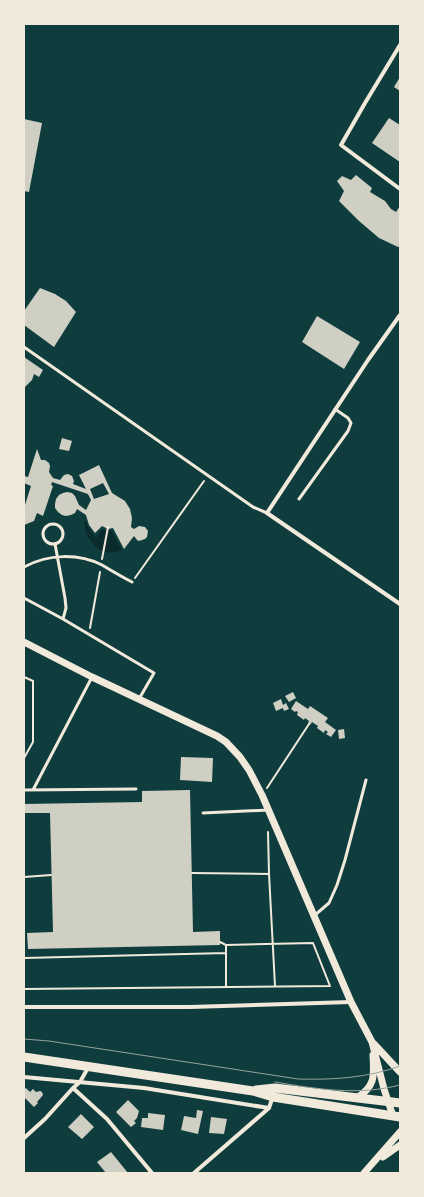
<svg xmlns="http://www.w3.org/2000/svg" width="424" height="1197" font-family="Merriweather,serif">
  <rect width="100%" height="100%" fill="#0f3d3e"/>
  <path fill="#0a2a2b" d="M86 521 90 530 96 538 102 529 107 531H112L122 550C102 559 85 541 84 522Z"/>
  <path fill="#cfcfc3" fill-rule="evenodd" d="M400 77V91L394 87Z
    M389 118 400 125V162L372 143Z
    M24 119 42 123 29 192 24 191Z
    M356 175 372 188 370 192 385 201 391 209 396 212 400 206V246L398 247 379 238 359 221 339 201 344 191 337 181 342 176 351 180Z
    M40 288 55 294 66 301 76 312 54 347 24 325V311Z
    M317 316 360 342 344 369 302 342Z
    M24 357 43 370 39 377 34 374 32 380 24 388Z
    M62 438 72 441 69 451 59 449Z
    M37 449 41 460H45L49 463 50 466 49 472 53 478 60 480 64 475 68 474 72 476 74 481 73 484 86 489 79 475 99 465 112 493 125 501 130 509 132 518 131 527 134 529 139 526 145 527 148 531 147 537 145 539 139 541 137 540 134 536 124 549 113 528 108 529 102 526 95 533 89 525 86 515 77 509 75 513 71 515 66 516 62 515 58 512 55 508V504L56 499 59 495 63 493 67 492 72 493 75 496 79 505 86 510 91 500 88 494 52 482 51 485 53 486 43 516 37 513 34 521 24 525V508L31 486 24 483V476L28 477ZM103 483 109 494 94 499 90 489Z
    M293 692 296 698 289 702 285 696Z
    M281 699 283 705 286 703 289 709 284 711 283 708 276 711 273 703Z
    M296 701 308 709 310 706 328 718 325 722 336 730 331 737 326 734 328 732 325 730 324 733 317 728 318 726 312 722 310 725 308 723 309 721 305 718 304 720 297 715 298 712 296 711 295 712 291 709Z
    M344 729 345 738 339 739 338 730Z
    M181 757 213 758 212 782 180 780Z
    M190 790 193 932 220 931V945L28 949 27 933 53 932 50 813H24V804L142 802V791Z
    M26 1088 30 1092 33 1089 36 1092 40 1091 42 1092 43 1095 37 1102 38 1103 34 1107 24 1097V1090Z
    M128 1100 139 1111 137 1118 134 1121 136 1123 131 1127 116 1112Z
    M197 1110 203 1111 198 1134 181 1130 184 1116 196 1118Z
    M148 1113 165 1115 163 1130 141 1127 142 1118H148Z
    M81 1114 94 1127 82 1139 68 1127Z
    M211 1117 227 1119 224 1134 209 1133Z
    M111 1152 128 1173H106L97 1162Z"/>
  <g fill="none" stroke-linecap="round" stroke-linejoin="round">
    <path stroke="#f1e9da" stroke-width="2" d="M102 559 108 527
      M135 578 204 481
      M90 628 100 572
      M24 677 33 681V742L24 758
      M267 788 309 724
      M268 832 269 874 275 986
      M192 873 269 874
      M24 877 51 875
      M226 945V987
      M24 958 226 953
      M24 989 330 986 313 943 226 945 220 942"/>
    <path stroke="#f1e9da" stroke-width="3" d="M24 347 253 507 267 513
      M299 499 348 431 351 423 348 418 335 409
      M43 534a10 10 0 1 1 20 0a10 10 0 1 1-20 0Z
      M55 544 65 598 66 608 63 619
      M24 567C48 554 78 553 102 565 112 571 122 577 132 582
      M24 598 63 619 154 673 139 699
      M24 790 136 789
      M33 790 92 677
      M203 813 268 810
      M315 915 329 903 337 885 345 860 366 780"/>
    <path stroke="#f1e9da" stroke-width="4" d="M400 45 365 103 341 145 400 189
      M400 315 368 360 267 513 400 604
      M24 1007H190L351 1002
      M24 1077 144 1088 269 1108
      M73 1088 107 1119 152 1173
      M24 1138 45 1119 73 1088 80 1082 89 1066
      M194 1173 269 1108 273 1096"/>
    <path stroke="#f1e9da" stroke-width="7" d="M24 642 92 677 217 736 226 742 240 757 249 770 262 795 351 1002 372 1042 384 1089 393 1116
      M374 1044 400 1072
      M357 1098C376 1085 374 1076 373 1055
      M383 1157 400 1145
      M364 1173 400 1132"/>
    <path stroke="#f1e9da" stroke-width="9" d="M24 1057 253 1091 273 1097 400 1117
      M256 1090 275 1088 400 1103"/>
    <path stroke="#97a49c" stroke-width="1" d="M24 1039 49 1041 298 1079C333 1080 367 1078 400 1066
      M275 1082C317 1089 358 1096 400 1085"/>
  </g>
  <rect width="424" height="1197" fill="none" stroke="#f1e9da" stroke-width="50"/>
</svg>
